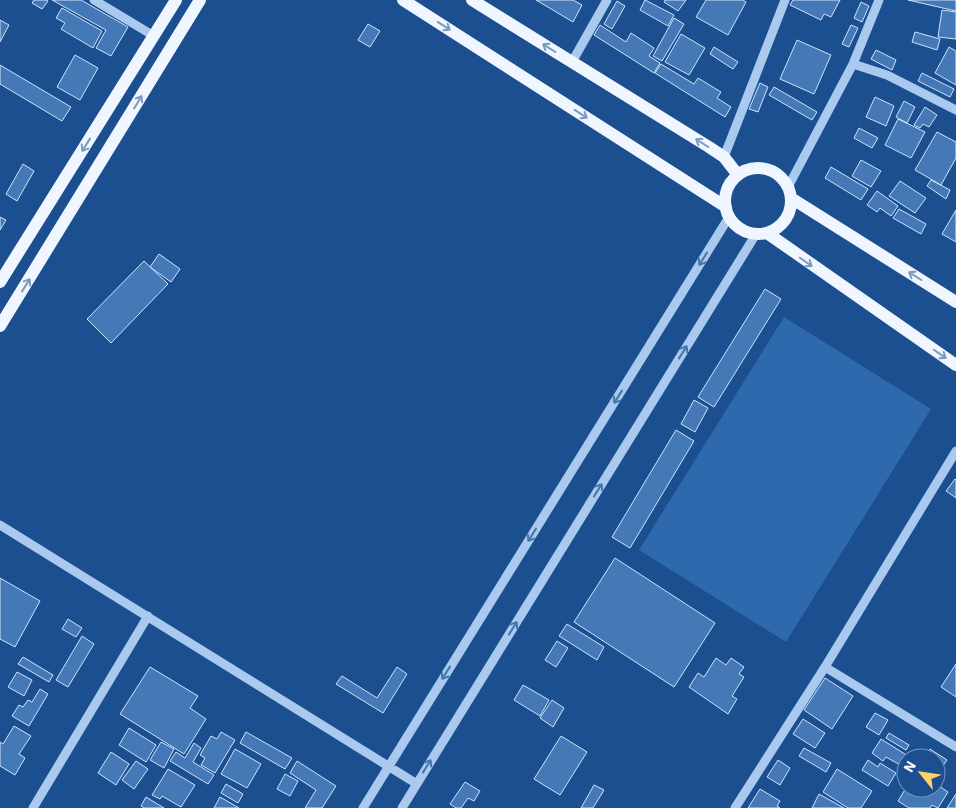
<svg xmlns="http://www.w3.org/2000/svg" width="956" height="808" font-family="'IBM Plex Sans',sans-serif">
  <rect width="100%" height="100%" fill="#1b4f8f"/>
  <path fill="#2e69ad" d="M784 317 931 409 786 642 639 550Z"/>
  <path fill="#4478b7" stroke="#cfe3fa" d="M34 0H46L48 1 42 9 32 3Z
    M52 0H81L128 27 111 56 96 48 106 30Z
    M536 0H573L582 5 573 22Z
    M645 0 674 15 668 26 640 10Z
    M665 0H686L678 11 664 2Z
    M706 0H743L746 2 728 35 696 17Z
    M793 0H840L831 17 824 14 821 20 790 5Z
    M908 0H956V11Z
    M617 1 625 6 612 29 604 24Z
    M861 2 869 6 862 22 854 18Z
    M62 8 102 31 93 48 61 29 65 23 56 18Z
    M942 10 956 12V39L938 37Z
    M674 18 684 24 662 61 653 56Z
    M0 20 9 25 0 42Z
    M368 24 380 31 370 47 358 40Z
    M600 25 626 42 631 33 654 48 649 56 660 63 654 73 594 35Z
    M851 25 858 28 849 47 842 44Z
    M915 32 940 39 937 50 912 42Z
    M681 34 705 48 689 75 665 62Z
    M797 40 831 55 814 94 780 79Z
    M714 47 738 62 733 69 710 54Z
    M949 47 956 51V85L935 73Z
    M876 50 896 60 892 70 871 59Z
    M75 55 98 68 80 100 57 87Z
    M661 64 694 84 698 78 721 92 717 98 731 107 725 117 655 73Z
    M0 65 71 107 62 121 0 84Z
    M922 73 954 89 950 97 918 81Z
    M760 83 768 87 758 112 749 109Z
    M774 87 817 112 812 120 769 95Z
    M875 97 894 106 886 126 866 117Z
    M904 101 915 107 907 123 896 117Z
    M925 107 937 115 929 127 923 124 920 128 914 125Z
    M898 119 925 132 911 158 885 145Z
    M859 128 878 138 872 148 854 138Z
    M937 132 956 142V158L941 185 915 170Z
    M861 160 881 171 871 187 852 176Z
    M23 164 34 171 17 201 6 194Z
    M831 167 868 189 861 200 825 178Z
    M931 180 950 190 946 199 927 186Z
    M900 181 926 198 915 213 889 196Z
    M877 191 898 206 891 216 880 208 877 212 867 205Z
    M899 209 926 224 921 234 893 218Z
    M956 210V242L942 234Z
    M0 217 6 220 0 230Z
    M159 254 180 269 171 282 150 267Z
    M144 261 168 284 111 343 87 319Z
    M765 289 781 299 714 407 698 397Z
    M694 400 708 408 695 432 681 424Z
    M676 430 694 441 630 548 612 537Z
    M955 479 956 480V498L946 491Z
    M615 558 715 623 674 687 574 622Z
    M0 578 40 601 15 647 0 639Z
    M68 619 82 628 76 637 62 629Z
    M567 624 604 647 597 660 559 636Z
    M82 636 94 644 68 687 56 680Z
    M557 641 568 648 556 667 545 660Z
    M23 657 53 675 49 682 18 664Z
    M716 658 726 665 731 658 744 667 739 674 744 677 732 696 737 699 728 714 689 687 698 673 704 677Z
    M956 664V697L941 687Z
    M150 667 198 696 190 708 206 719 184 754 120 714Z
    M397 667 407 674 383 713 336 684 342 676 377 698Z
    M17 672 32 680 24 696 8 687Z
    M825 678 853 696 832 729 804 710Z
    M523 685 549 700 540 716 514 700Z
    M40 689 48 694 29 726 12 716 19 705 23 707 28 700 32 702Z
    M552 700 564 708 553 727 540 718Z
    M875 713 888 720 879 735 866 727Z
    M803 719 825 733 815 748 793 734Z
    M14 726 31 736 19 754 25 758 15 775 0 766V742L3 744Z
    M129 728 156 745 146 762 119 745Z
    M221 732 235 740 215 773 201 765 205 758 200 755 211 736 217 739Z
    M246 732 292 758 285 769 240 743Z
    M889 733 909 745 906 750 886 738Z
    M561 736 587 752 560 795 534 779Z
    M881 739 908 756 902 766 886 757 883 761 872 753Z
    M161 742 174 749 164 768 150 760Z
    M194 743 201 748 193 762 214 775 208 784 170 761 176 752 185 758Z
    M804 748 831 763 826 772 799 756Z
    M235 749 261 764 247 788 221 774Z
    M930 749 947 760 942 767 936 762V758H929L925 755Z
    M111 752 129 764 116 785 98 773Z
    M778 760 790 768 780 785 767 777Z
    M868 760 878 767 880 763 896 773 888 786 862 770Z
    M136 761 148 769 134 789 122 780Z
    M297 761 336 786 322 808H305L316 790 290 773Z
    M168 769 195 785 181 807 162 796 160 799 152 795Z
    M837 769 872 791 861 808H848L823 792Z
    M285 774 298 781 290 796 277 789Z
    M465 782 480 791 474 801 468 798 461 808H456L450 804Z
    M226 784 243 794 238 803 221 793Z
    M936 784 948 792 938 808 932 805 930 808H909L898 801 906 788H936Z
    M594 785 604 790 593 808H581Z
    M760 789 780 801 777 806 780 808H748Z
    M819 794 844 808H812Z
    M956 794V808H947Z
    M146 797 164 808H144L141 806Z
    M220 797 239 808H214Z"/>
  <g fill="none" stroke-linecap="round" stroke-linejoin="round">
    <path stroke="#a9c9ee" stroke-width="9" d="M94 0 154 36
      M572 62 607 0
      M853 64 887 75 956 110
      M724 157 785 0
      M788 187 853 64 879 0
      M0 525 417 784
      M825 667 956 747
      M33 808 148 616
      M363 808 729 217
      M402 808 756 234
      M735 808 825 667 956 451"/>
    <path stroke="#f0f6ff" stroke-width="12" d="M403 0 726 207
      M472 0 709 147 724 157 738 175
      M725 201a33 33 0 1 1 66 0a33 33 0 1 1-66 0Z
      M791 198 956 302
      M767 233 956 365
      M0 282 176 0
      M0 326 200 0"/>
  </g>
  <defs><path id="oneway-shaft" d="M-6 0H5M1.5-3L5.5 0L1.5 3" fill="none" stroke-width="1.6" stroke-linecap="round" stroke-linejoin="round" transform="scale(1.25)"/></defs>
  <g stroke="#7b9ac1">
    <use href="#oneway-shaft" transform="translate(444 26) rotate(33)"/>
    <use href="#oneway-shaft" transform="translate(549 48) rotate(-148)"/>
    <use href="#oneway-shaft" transform="translate(138 102) rotate(-59)"/>
    <use href="#oneway-shaft" transform="translate(581 114) rotate(33)"/>
    <use href="#oneway-shaft" transform="translate(702 143) rotate(-148)"/>
    <use href="#oneway-shaft" transform="translate(86 145) rotate(122)"/>
    <use href="#oneway-shaft" transform="translate(806 262) rotate(35)"/>
    <use href="#oneway-shaft" transform="translate(915 276) rotate(-148)"/>
    <use href="#oneway-shaft" transform="translate(26 285) rotate(-58)"/>
    <use href="#oneway-shaft" transform="translate(940 354) rotate(35)"/>
  </g>
  <g stroke="#4674ac">
    <use href="#oneway-shaft" transform="translate(703 259) rotate(122)"/>
    <use href="#oneway-shaft" transform="translate(683 352) rotate(-58)"/>
    <use href="#oneway-shaft" transform="translate(618 397) rotate(122)"/>
    <use href="#oneway-shaft" transform="translate(598 490) rotate(-58)"/>
    <use href="#oneway-shaft" transform="translate(532 535) rotate(122)"/>
    <use href="#oneway-shaft" transform="translate(513 628) rotate(-58)"/>
    <use href="#oneway-shaft" transform="translate(446 673) rotate(122)"/>
    <use href="#oneway-shaft" transform="translate(427 766) rotate(-58)"/>
  </g>
  <g transform="translate(921 773) rotate(300)"><circle r="24" fill="#1b4f8f" stroke="#7695bc"/>
  <path d="M0-4L9 19L0 12L-9 19Z" fill="#ffd166"/>
  <text y="-8" font-size="14" font-weight="bold" text-anchor="middle" fill="#ffffff">N</text>
  </g>
</svg>
